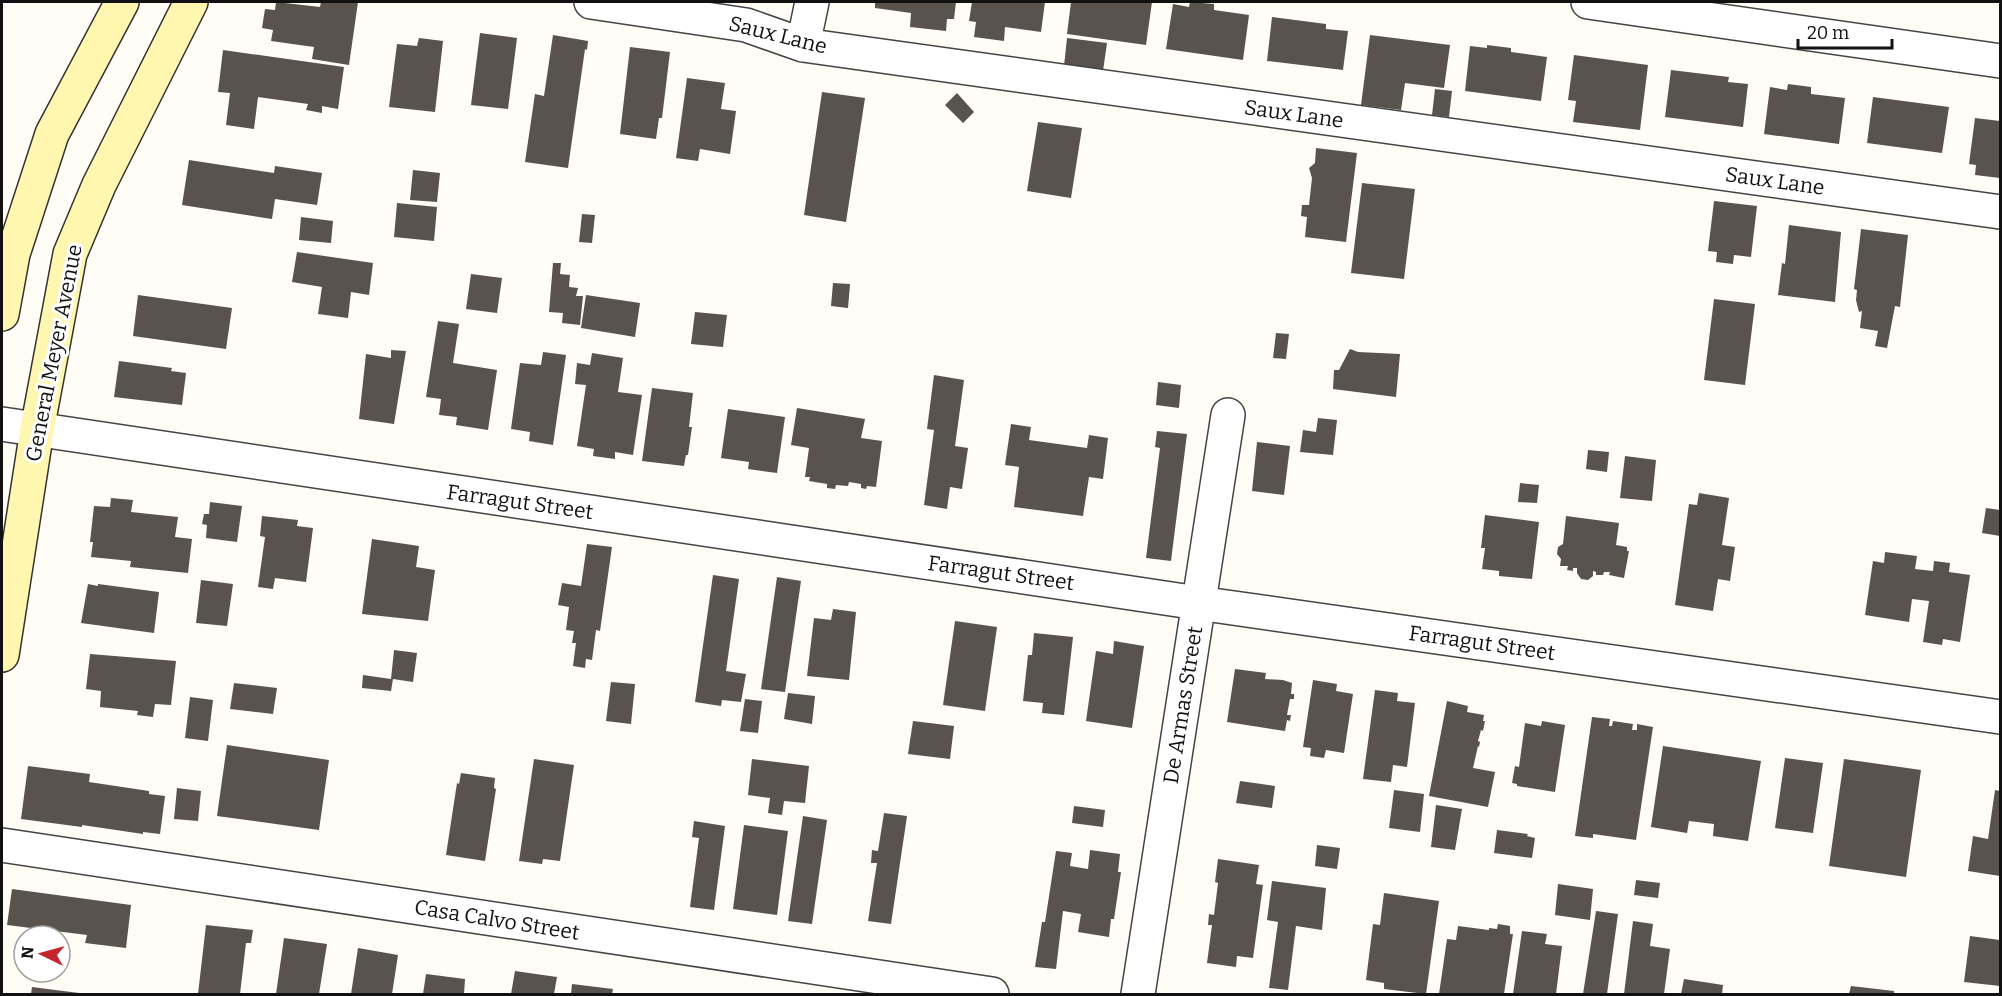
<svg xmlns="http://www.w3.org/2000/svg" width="2002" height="996" font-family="Bitter,serif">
  <rect width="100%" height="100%" fill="#fffdf5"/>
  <path fill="#5a524d" d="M276 2 320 7 321 2H358L349 65 312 59 314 47 271 41 273 30 262 28 265 9 275 10Z
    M875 2H956L954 19H947L946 31 910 27 911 13 875 8Z
    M972 2H1045L1041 32 1005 27 1004 41 974 37 976 22 969 21Z
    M1071 2H1152L1146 45 1067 34Z
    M1190 2 1214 4V10L1249 15 1243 60 1166 49 1173 4 1189 7Z
    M1272 17 1326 24V29L1348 31 1343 70 1267 61Z
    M480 33 517 38 508 109 471 105Z
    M553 35 588 41 587 50 585 49 568 168 525 162 535 94 544 96Z
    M1370 35 1450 45 1444 88 1405 83 1401 110 1361 105Z
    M419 38 443 41 435 112 389 107 397 44 417 46Z
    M1067 38 1107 43 1103 71 1064 66Z
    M1487 45 1511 48V52L1547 57 1541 101 1465 91 1470 46 1487 48Z
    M630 47 670 52 662 118H659L656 139 620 134Z
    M223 50 344 67 338 109 322 106V113L306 110 308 104 258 97 254 129 226 125 230 93 218 92Z
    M1574 55 1648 65 1640 130 1573 122 1576 101 1568 100Z
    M1671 70 1729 77 1728 82 1748 84 1743 127 1665 117Z
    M687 78 725 83 721 109 736 111 730 154 700 149 698 161 676 158Z
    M1788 84 1811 87V94L1845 98 1839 144 1764 134 1770 87 1787 90Z
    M1435 89 1452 91 1449 117 1432 115Z
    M822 92 865 98 846 222 804 215Z
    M957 93 974 112 963 123 945 105Z
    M1873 97 1949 107 1942 153 1867 143Z
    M1975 118 2000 121V178L1975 175 1976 165 1969 164Z
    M1038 122 1082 128 1071 198 1027 191Z
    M1316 148 1357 153 1346 242 1305 237 1307 217 1301 216 1302 205H1309L1312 178 1309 168 1315 163Z
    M189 160 274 173 275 166 322 173 317 205 275 199 272 219 182 205Z
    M413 170 440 173 437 202 410 200Z
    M1362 183 1415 189 1404 279 1351 273Z
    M1714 201 1757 206 1751 257 1734 255 1733 264 1716 262 1717 252 1708 251Z
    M397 203 437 207 434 241 394 237Z
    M582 214 595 215 592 243 579 242Z
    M301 217 333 221 331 243 299 240Z
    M1789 225 1841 232 1835 302 1778 295 1782 263 1785 264Z
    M1861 229 1908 235 1900 307 1895 306 1887 348 1875 346 1878 331 1860 328 1862 311 1859 312 1856 300 1857 290 1854 289Z
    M297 252 373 263 369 295 351 292 348 318 318 314 322 287 292 282Z
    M553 263H561L560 274 570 275 569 287 578 288 576 296H583L580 325 562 323 563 313 549 312Z
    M471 274 502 278 497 313 466 309Z
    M833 283 850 284 848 308 831 306Z
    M138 295 232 308 226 349 133 336Z
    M586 295 640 303 635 337 581 328Z
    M1714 299 1755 304 1745 385 1704 380Z
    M695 312 727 315 723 347 691 344Z
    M438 321 459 324 453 363 497 370 488 430 456 425 457 417 439 415 441 399 426 397Z
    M1276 333 1289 334 1286 359 1273 358Z
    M1350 349 1358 352 1400 354 1396 397 1333 389 1334 370H1339Z
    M391 350 406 351 394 424 359 419 366 354 391 358Z
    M543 352 566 355 553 445 529 441 530 432 511 429 520 363 541 365Z
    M592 353 623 358 618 392 642 395 633 455 615 452V459L593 456 594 449 577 446 586 385 575 384 577 363 590 365Z
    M119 361 172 368 171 371 186 373 182 405 114 397Z
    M934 375 964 380 955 446 968 448 962 489 950 487 947 509 924 505 934 430 927 429Z
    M1158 382 1181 385 1179 408 1156 405Z
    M652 388 693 393 689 427H692L688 455H686L684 466 642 461Z
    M797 408 865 419 861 438 882 441 876 487 867 486 866 489 861 488V484L849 482 848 486 836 485 835 489 827 488V484L809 481 810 477H805L809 448 791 445Z
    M728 409 785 417 777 473 748 469 749 462 721 458Z
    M1318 418 1337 420 1333 455 1300 452 1303 430 1316 432Z
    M1011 424 1031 427 1029 440 1087 448 1089 435 1108 438 1103 479 1089 477 1083 516 1014 507 1019 467 1005 465Z
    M1157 431 1187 434 1171 561 1146 558 1160 448 1155 447Z
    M1257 442 1290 446 1284 495 1252 491Z
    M1588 450 1609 452 1607 472 1586 469Z
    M1625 456 1656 460 1652 501 1620 498Z
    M1520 483 1539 485 1537 503 1518 502Z
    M1699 493 1729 498 1722 545 1735 547 1730 581 1718 579 1713 611 1675 605 1689 504 1697 505Z
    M111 498 133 500 131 512 178 517 175 537 192 539 188 573 130 567 131 561 91 557 93 542H90L94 506 110 507Z
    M210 502 242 506 237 542 206 538 207 525 202 524 204 514H209Z
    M1986 508 2000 510V536L1982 533Z
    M1485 515 1539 522 1532 579 1499 576V571L1482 569 1485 548H1481Z
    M262 516 298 520 297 526 313 528 306 582 275 578 273 589 258 587 265 537 260 536Z
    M1566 516 1619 523 1616 545 1627 547V551H1629L1624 578 1609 575 1610 572H1604L1603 575H1596V572L1593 571V576L1588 580 1581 579 1577 573V568H1573V571L1567 570 1568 566H1560L1561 559 1557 554 1558 547 1563 544Z
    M372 539 419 546 416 567 435 570 428 621 362 614Z
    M587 544 612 547 600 631 596 630 592 660 586 659 585 668 573 666 576 643H572L574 631 566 630 569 607 558 605 562 583 581 586Z
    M1885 552 1917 556 1915 569 1933 571 1934 561 1950 563 1949 572 1970 575 1960 642 1943 639 1942 645 1923 642 1929 601 1912 599 1909 622 1865 615 1873 561 1884 563Z
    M713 575 739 579 726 671 746 674 741 702 722 700 721 706 695 702Z
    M777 577 801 581 785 692 761 689Z
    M201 580 233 584 227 626 196 623Z
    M88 584 98 586V584L159 592 154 633 81 623Z
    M833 609 856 612 849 680 807 676 814 618 831 620Z
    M955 621 997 627 985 711 943 705Z
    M1034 633 1073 637 1064 715 1042 713 1043 703 1023 701 1028 655H1032Z
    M1114 641 1144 646 1132 728 1086 721 1096 651 1113 654Z
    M394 650 417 653 413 682 393 679 391 691 362 688 363 675 391 679Z
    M90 654 176 661 171 705 155 704 153 717 137 715 138 711 100 707 101 691 86 689Z
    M1235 669 1266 673 1265 679 1283 680 1292 683 1291 694H1294V699H1290L1287 715H1291L1290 721 1287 720 1285 731 1227 722Z
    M1313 680 1337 684 1336 691 1353 694 1344 753 1326 750 1324 758 1310 756 1311 748 1303 747Z
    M611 682 635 684 631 724 606 721Z
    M234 683 277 688 273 714 230 709Z
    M1375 690 1398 693 1397 701 1415 703 1407 767 1393 765 1391 782 1363 779Z
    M788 693 815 696 812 724 784 719Z
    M190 697 213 700 208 741 185 738Z
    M745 699 762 701 758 733 740 731Z
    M1447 701 1468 706 1467 712 1484 715 1483 721H1485L1483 731 1481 730 1478 741 1480 742 1479 747 1478 746 1473 768 1495 772 1488 807 1429 796Z
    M1592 717 1610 719 1609 726H1612L1613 721 1633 724 1632 730H1637V724L1653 727 1636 840 1593 834V838L1575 836Z
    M913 721 954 726 950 759 908 754Z
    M1542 721 1565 725 1555 792 1517 786V784L1512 783 1515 766 1519 767 1525 723 1541 726Z
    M227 745 329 760 319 830 217 816Z
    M1663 746 1761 761 1748 841 1713 836 1714 824 1689 821 1687 833 1651 827Z
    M1785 758 1823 763 1813 833 1775 828Z
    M534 759 574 765 560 861 543 859 542 864 519 861Z
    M752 759 809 766 805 803 784 801 782 815 768 813 770 798 748 795Z
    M1844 759 1921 770 1906 877 1829 866Z
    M28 766 90 774 89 782 149 791V794L165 796 160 834 143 832V834L82 825V827L21 819Z
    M461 773 495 778 494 788 496 789 485 861 446 855 457 783 459 784Z
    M1240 781 1275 786 1272 808 1236 803Z
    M177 788 201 791 198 821 174 819Z
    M1394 790 1424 794 1420 832 1389 828Z
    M1995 790 2000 791V876L1968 871 1973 836 1988 839Z
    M1436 805 1462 809 1455 850 1431 847Z
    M1074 806 1105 810 1103 827 1072 823Z
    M884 813 907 816 891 924 868 921 877 863H871L872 850 878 851Z
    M803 816 827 820 812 924 788 921Z
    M694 821 725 826 714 910 690 907 699 838 692 837Z
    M744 825 788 831 777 915 733 909Z
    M1497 830 1528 834 1527 836 1535 838 1532 858 1494 853Z
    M1317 845 1340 848 1337 869 1315 866Z
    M1090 850 1120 854 1118 872H1121L1114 919H1111L1109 937 1078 932 1081 914 1063 911 1056 969 1035 967 1042 922H1045L1056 851 1072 853 1070 866 1088 869Z
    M1218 859 1259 865 1256 884 1263 885 1253 958 1237 956 1236 967 1207 963 1212 925H1208L1209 914 1214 915 1218 883 1215 882Z
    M1636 880 1660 883 1658 898 1634 895Z
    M1272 881 1326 888 1322 930 1296 926 1288 990 1269 988 1278 922 1267 920Z
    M1558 884 1593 889 1590 920 1555 915Z
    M12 889 131 905 126 948 85 943 87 935 7 925Z
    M1384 893 1439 901 1426 994 1384 989V983L1366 980 1373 924 1380 925Z
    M1596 911 1618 914 1607 994H1583Z
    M1633 921 1653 924 1650 946 1670 949 1664 994H1624Z
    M1498 924 1510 926V934H1513L1504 994H1439L1447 939 1456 940 1458 926 1489 930V928L1497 929Z
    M206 925 253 930 251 943H246L240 994H198Z
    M1522 931 1547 934 1545 944 1562 946 1556 994H1513Z
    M1970 936 2000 940V986L1964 982Z
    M284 938 327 944 319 994H276Z
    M358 948 398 955 392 994H351Z
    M515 971 557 977 554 994H511Z
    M426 974 465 979 464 994H423Z
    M1684 979 1723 985 1722 994H1681Z
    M572 984 613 989 612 994H571Z
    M1851 986 1894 991V994H1849Z
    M32 987 79 993V994H31Z"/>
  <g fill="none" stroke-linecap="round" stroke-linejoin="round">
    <g stroke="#444" stroke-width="36">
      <path id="street" d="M591 2 746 25 803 45 2000 212
        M1588 2 2000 61
        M803 45 812 2
        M2 424 1198 603 2000 717
        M2 845 992 994
        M1138 994 1228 415"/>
    </g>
    <g stroke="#333" stroke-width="36">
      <path id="secondary" d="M2 314 13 254 52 134 122 2
        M2 655 37 430 70 254 99 185 191 2"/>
    </g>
    <use href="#street" stroke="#fff" stroke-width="33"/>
    <use href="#secondary" stroke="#fff6b0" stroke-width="33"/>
  </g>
  <g text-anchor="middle" stroke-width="6" stroke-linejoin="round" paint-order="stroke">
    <g font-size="21" fill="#111" stroke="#fff">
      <text transform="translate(778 35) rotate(14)" y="7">Saux Lane</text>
      <text transform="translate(1294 114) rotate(8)" y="7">Saux Lane</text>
      <text transform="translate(1775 181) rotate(8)" y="7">Saux Lane</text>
      <text transform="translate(54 353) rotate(-79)" y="7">General Meyer Avenue</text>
      <text transform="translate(520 502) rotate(8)" y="7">Farragut Street</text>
      <text transform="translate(1001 573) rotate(8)" y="7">Farragut Street</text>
      <text transform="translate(1482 643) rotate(8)" y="7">Farragut Street</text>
      <text transform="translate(1183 705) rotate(-81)" y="7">De Armas Street</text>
      <text transform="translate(497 920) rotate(9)" y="7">Casa Calvo Street</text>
    </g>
  </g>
  <rect width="2002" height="996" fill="none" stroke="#111111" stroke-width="6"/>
  <g transform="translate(42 954) rotate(275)"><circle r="28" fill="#ffffff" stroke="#a0a0a0" stroke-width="1.5"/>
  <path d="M0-4.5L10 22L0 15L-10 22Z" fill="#c4262e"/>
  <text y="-9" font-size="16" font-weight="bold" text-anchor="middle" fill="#111111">N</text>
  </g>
  <path d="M1798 39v9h94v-9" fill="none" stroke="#111111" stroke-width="3"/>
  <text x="1807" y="39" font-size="18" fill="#111111" stroke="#ffffff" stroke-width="4.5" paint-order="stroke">20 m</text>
</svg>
